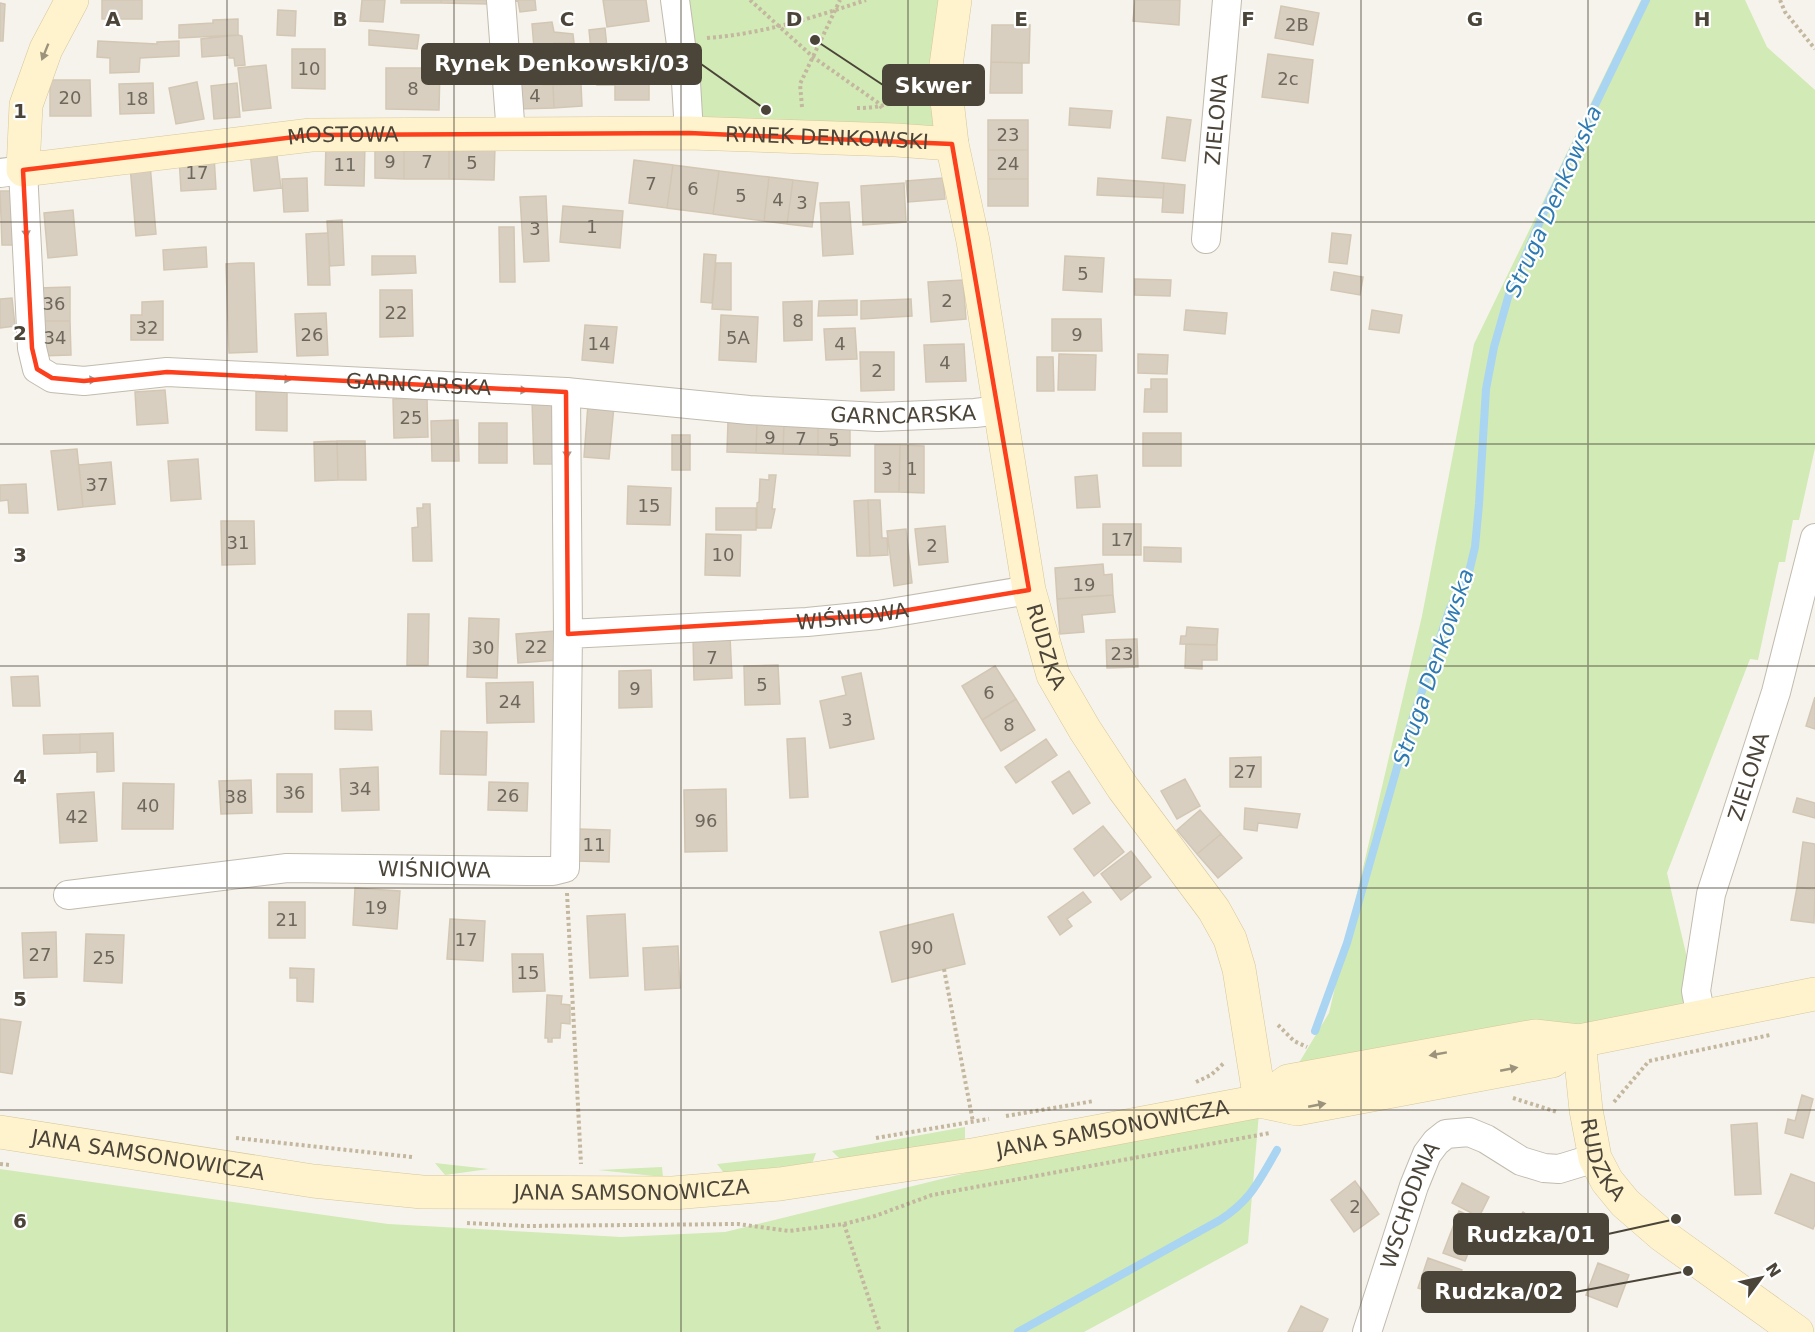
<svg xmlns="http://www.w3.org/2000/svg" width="1815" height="1332" font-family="'DejaVu Sans',sans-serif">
  <rect width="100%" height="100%" fill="#f6f3ec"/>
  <path fill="#d2eab5" d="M675 0H955L952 144 689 133Z
    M1641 0H1745L1767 47 1815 90V448L1799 520H1793L1785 562H1779L1758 660 1750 659 1667 873 1701 1017 1288 1081 1329 1013 1422 616 1474 344Z
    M1260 1101 1248 1243 1084 1332H0V1169L388 1224 621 1237 725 1232Z
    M965 1127V1139L841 1160 832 1151Z
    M816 1153 812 1164 724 1173 717 1164Z
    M435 1163 489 1169 445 1175Z
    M662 1167 663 1177 598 1170Z"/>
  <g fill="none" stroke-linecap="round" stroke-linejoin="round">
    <path stroke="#a9d4f2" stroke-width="8" d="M1315 1031 1347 943 1402 750 1450 608 1469 572 1475 547 1479 504 1486 389 1494 347 1509 294 1551 196 1646 0
      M1018 1332 1220 1220C1251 1200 1259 1181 1277 1150"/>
  </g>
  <path fill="#d8cfc1" stroke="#d3c7b4" stroke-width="1.5" d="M102 0H142V19H102Z
    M362 0H385L383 22 360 21Z
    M401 0H441V3H401Z
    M441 0H488V4L441 3Z
    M507 0H535L536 10 520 12 518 1 507 2Z
    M603 0H646L649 21 607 27Z
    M1135 0H1180L1179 25 1133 21Z
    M0 3 5 4 3 41H0Z
    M1281 6 1319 13 1313 45 1275 38Z
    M278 10 296 11 295 36 277 35Z
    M238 19V35L179 38V25L213 23V20Z
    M552 22 554 32 573 34 574 43H554V46L534 48 532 24Z
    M992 25H1030L1029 63 991 62Z
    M605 28 608 58 592 60 589 30Z
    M369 30 419 35 417 49 369 45Z
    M238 35 242 36 245 65 235 66 234 58H229V55L202 57 201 39Z
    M98 41 157 44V42L179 41V56L140 58 139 72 110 73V58L97 57Z
    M292 49H325V89L292 88Z
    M1268 54 1313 60 1308 103 1262 97Z
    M649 61V100H615V85H597V62Z
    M991 62 1022 63V93H990Z
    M266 65 271 108 243 111 238 68Z
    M386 68H440L439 110 386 109Z
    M542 70 543 85H553L554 108 517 109 515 71Z
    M50 80H90L91 116H50Z
    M197 82 204 119 176 124 169 88Z
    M153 83 154 113 120 114 119 84Z
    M237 83 240 117 214 119 211 86Z
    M581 84 582 106 554 108 553 85Z
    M1070 108 1112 111 1110 128 1069 125Z
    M1167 117 1191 120 1185 161 1162 158Z
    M988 120H1028V150H988Z
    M326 143 365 144 364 186 325 185Z
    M375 144 404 145V179L375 178Z
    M404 145 449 146V179H404Z
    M449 146H495L494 180 449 179Z
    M276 148 281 188 254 191 250 151Z
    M988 150H1028V179H988Z
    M214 155 216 189 181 191 179 157Z
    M634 160 673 165 667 208 629 203Z
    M150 164 156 234 136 236 130 166Z
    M673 165 719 171 713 214 667 208Z
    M719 171 769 177 764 221 713 214Z
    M769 177 793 180 787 224 764 221Z
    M307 178 308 211 284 212 282 179Z
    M943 178 945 199 908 202 906 181Z
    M1098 178 1164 183 1163 198 1097 195Z
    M988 179H1028V206H988Z
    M793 180 818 183 812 227 787 224Z
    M904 183 906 222 863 225 861 186Z
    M1164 183 1185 185 1183 213 1162 212Z
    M0 191H15L17 245H2Z
    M546 196 549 261 524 262 520 197Z
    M849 202 853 254 823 256 820 203Z
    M563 206 623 211 620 248 560 242Z
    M73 210 77 255 48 258 44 213Z
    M342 220 344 265 330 266 327 221Z
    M499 227H514L515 282H500Z
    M328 233 330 285H308L306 234Z
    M1332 233 1351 235 1347 264 1329 262Z
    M206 247 207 267 164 270 163 250Z
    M704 254 716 255 712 303 701 302Z
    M372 256H415L416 273 372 275Z
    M1065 256 1104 258 1102 292 1063 290Z
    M240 263H254L257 352 229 353 226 264Z
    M716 263H731V310L712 309Z
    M1334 272 1363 277 1360 295 1331 290Z
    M1135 279 1171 280 1170 296 1135 295Z
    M963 280 966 319 931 322 928 282Z
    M70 287V321H39L38 288Z
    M380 290H412L413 336 380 337Z
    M12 298 15 326 0 328V299Z
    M911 299 912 316 861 319V301Z
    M857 300V315L818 316 819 301Z
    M163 301V340H131V315H142V302Z
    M812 301V340L784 341 783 302Z
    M1186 310 1227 313 1225 334 1184 330Z
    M1372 310 1402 315 1399 333 1369 329Z
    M326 313 328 355 297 356 295 314Z
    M721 315 758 317 756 362 719 360Z
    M1052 319H1101L1102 351H1052Z
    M39 321H70L71 355 39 356Z
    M585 325 617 327 613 363 582 360Z
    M855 328 857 359 826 360 824 329Z
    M964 344 966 381 926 382 924 345Z
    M860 352H894V390L861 391Z
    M1059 354 1096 355 1095 390H1058Z
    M1138 354 1168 355 1167 374 1138 373Z
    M1037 357H1053L1054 391H1037Z
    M1151 379H1167V412H1144L1145 389H1151Z
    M165 390 168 423 137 425 135 392Z
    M256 392H287V431L256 430Z
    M427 398 428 437 394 438 393 399Z
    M553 399 555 464H534L532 400Z
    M588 404 614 406 609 459 584 457Z
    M458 420 459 461H432L431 421Z
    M728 421 757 422 756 453 727 452Z
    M757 422 784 423 783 454 756 453Z
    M479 423H507V463H479Z
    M784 423 818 424V455L783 454Z
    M818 424 850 425V456L818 455Z
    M1143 433H1181V466H1143Z
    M672 435H690V470H672Z
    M337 441H365L366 480H338Z
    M337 441 338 480 315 481 314 442Z
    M875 445H900L899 492H875Z
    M900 445 924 446V493L899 492Z
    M77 449 83 507 58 510 51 451Z
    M198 459 201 499 171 501 168 461Z
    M111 462 115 504 83 507 79 465Z
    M769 475H776L772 509H775L771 528H757V503L759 502 760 479 769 480Z
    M1097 475 1100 507 1077 508 1075 477Z
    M26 484 28 513H9L8 500 0 501V485Z
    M628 486 671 488 670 525 627 524Z
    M868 500H880L882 538H887L888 555 870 556Z
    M868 500 870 556H857L854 501Z
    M423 504H430L432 561H413L412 528 418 527 417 508H423Z
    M716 508H756V530H716Z
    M221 521H254L255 564 222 565Z
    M1103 524H1141V555H1103Z
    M945 526 948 562 919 565 915 529Z
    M906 529 912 583 894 586 887 531Z
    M706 534 741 535 740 576 705 575Z
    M1144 547 1181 548V562L1144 561Z
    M1103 564 1104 575 1112 574 1113 595 1057 599 1055 568Z
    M1113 595 1115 612 1082 615 1084 632 1060 634 1057 599Z
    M408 614H429L428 665H407Z
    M469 618 499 619 497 678 467 677Z
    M1187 627 1218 629 1217 645 1180 644 1181 636H1186Z
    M555 631 557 660 518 663 516 634Z
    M730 637 732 678 694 680 693 638Z
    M1137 639 1138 667 1107 668 1106 640Z
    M1186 644 1217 645V660H1202V669L1185 668Z
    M778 665 780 704 745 705 744 666Z
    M995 666 1016 699 982 720 962 686Z
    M651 670 652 707 619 708V671Z
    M861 673 874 739 830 748 820 701 846 695 842 677Z
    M38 676 40 706H13L11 677Z
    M533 682 534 722 487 723 486 683Z
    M1815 697V729L1806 726Z
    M1016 699 1035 730 1001 751 982 720Z
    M335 711H371L372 730 335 729Z
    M441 731 487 732 486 775 440 774Z
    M113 733 114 771 97 772V752L80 753V734Z
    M80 734V753L44 754 43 735Z
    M805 738 808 797 790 798 787 739Z
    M1046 739 1057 755 1016 783 1005 767Z
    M1261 757V787H1230V758Z
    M378 767 379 810 342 811 340 769Z
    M1069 771 1090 803 1073 814 1052 782Z
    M277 774H312V812H277Z
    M1185 779 1200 806 1177 819 1161 791Z
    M251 780 252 813 221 814 219 781Z
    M489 782 528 783 527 811 488 810Z
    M123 783 174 784 173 829H122Z
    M726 789 727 851 685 852 684 790Z
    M94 792 97 841 60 843 57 794Z
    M1797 798 1815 803V818L1793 812Z
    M1245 808 1300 814 1297 828 1258 823 1257 831 1244 829Z
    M1200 810 1221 834 1197 854 1177 830Z
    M1103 826 1124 852 1094 876 1074 849Z
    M579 829 610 830 609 862 578 861Z
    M1221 834 1242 858 1218 878 1197 854Z
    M1803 842 1815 844V890L1797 887Z
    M1131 851 1151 877 1121 900 1101 874Z
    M1797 887 1815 890 1814 923 1791 920Z
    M355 888 400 891 397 929 353 925Z
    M1083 892 1091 902 1067 919 1072 926 1060 935 1048 917Z
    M269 902H305V938H269Z
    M625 914 628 976 590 978 587 916Z
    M953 914 965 964 892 982 880 932Z
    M450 919 485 921 483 961 447 959Z
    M56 932 57 977 24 978 22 933Z
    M86 934 124 935 122 983 84 981Z
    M678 946 680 988 645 990 643 948Z
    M512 954H543L545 991 513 992Z
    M290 968 314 969 313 1002 297 1001V978H290Z
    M547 995 562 996 561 1004 570 1005V1024L561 1023 560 1038H552V1042H548V1038H545Z
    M0 1019 21 1022 12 1074 0 1072Z
    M1802 1095 1813 1099 1803 1138 1785 1133 1788 1119 1795 1121Z
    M1757 1123 1761 1194 1735 1195 1731 1125Z
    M1791 1174 1815 1183V1224L1813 1229 1775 1213Z
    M1355 1181 1379 1214 1354 1232 1331 1200Z
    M1462 1183 1489 1197 1479 1217 1452 1203Z
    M1459 1211 1474 1218 1471 1224 1466 1222 1465 1224 1461 1223 1457 1234 1461 1236 1457 1246 1469 1251 1465 1261 1443 1253Z
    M1523 1212 1547 1230 1532 1251 1507 1233Z
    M1428 1258 1462 1270 1453 1300 1418 1288Z
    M1598 1263 1629 1275 1617 1307 1586 1295Z
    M1301 1306 1328 1319 1322 1332H1288Z"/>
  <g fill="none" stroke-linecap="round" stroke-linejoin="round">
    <g stroke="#c2bbae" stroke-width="30">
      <g id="street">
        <path d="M501 0 511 135"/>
        <path d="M675 0 686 82 689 133"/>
        <path id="s1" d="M0 173 23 170 32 348 37 369 52 378 84 381 167 372 566 392 749 410 878 417 975 413 1000 410"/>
        <path id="s2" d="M1206 239 1227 0"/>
        <path d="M566 392 568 634"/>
        <path id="s3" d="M68 895 287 868 528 871H553L565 868 568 634 807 622 878 615 1029 590"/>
        <path id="s4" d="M1701 1017 1696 991 1711 894 1776 692 1815 538"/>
        <path id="s5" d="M1367 1332 1414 1186 1427 1154 1436 1142 1446 1134 1469 1132 1486 1139 1521 1161 1544 1168 1559 1169 1595 1158"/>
      </g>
    </g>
    <g stroke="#d6c79b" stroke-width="34">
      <g id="secondary">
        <path id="s6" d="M72 0 46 49 26 105 23 170 311 135 689 133 896 140 952 144"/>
        <path id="s7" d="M955 0 944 80 948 109 952 144 973 241 1029 590 1053 675 1085 730 1123 788 1214 910 1230 939 1239 969 1260 1101"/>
        <path id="s8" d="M1579 1041 1586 1110 1595 1158 1607 1181 1625 1203 1662 1235 1797 1332"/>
        <path d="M1260 1101 1288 1081 1535 1036 1579 1041 1815 994"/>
        <path id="s9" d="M0 1132 313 1181 422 1192 673 1193 780 1184 978 1154 1260 1101 1297 1109 1552 1061 1579 1041"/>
      </g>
    </g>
    <path stroke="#c4b79f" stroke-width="4" stroke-dasharray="3 3" stroke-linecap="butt" d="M750 0 813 57 877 102 882 108
      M1780 0 1785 12 1815 49
      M707 38C762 34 815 17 866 0
      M802 107 800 84 840 0
      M857 108C879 108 903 104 916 83
      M567 893 581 1164
      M944 969 973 1122
      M1278 1025 1294 1041 1307 1047
      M1196 1082 1211 1075 1224 1063
      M1513 1098 1557 1112
      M1614 1102 1649 1061 1770 1035
      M1006 1116 1094 1101
      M236 1138 412 1157
      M876 1138 989 1119
      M0 1164 10 1165
      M467 1223 526 1226 738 1224 789 1231 844 1224 875 1216 932 1195 1270 1133
      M844 1224 880 1332"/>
    <use href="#street" stroke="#fff" stroke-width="28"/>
    <use href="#secondary" stroke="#fff3cd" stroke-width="33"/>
  </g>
  <defs><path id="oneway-solid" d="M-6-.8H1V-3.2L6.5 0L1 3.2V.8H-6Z" transform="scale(1.5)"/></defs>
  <g fill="#9c937c">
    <use href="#oneway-solid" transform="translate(45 52) rotate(112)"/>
    <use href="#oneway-solid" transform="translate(1438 1054) rotate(170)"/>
    <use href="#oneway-solid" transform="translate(1509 1069) rotate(-11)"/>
    <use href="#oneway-solid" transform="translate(1317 1105) rotate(-11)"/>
  </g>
  <g fill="#9c9892">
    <use href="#oneway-solid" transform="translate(26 229) rotate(87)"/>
    <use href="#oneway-solid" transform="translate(283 379) rotate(3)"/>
    <use href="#oneway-solid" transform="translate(88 380) rotate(-3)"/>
    <use href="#oneway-solid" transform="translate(519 390) rotate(3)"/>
    <use href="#oneway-solid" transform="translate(567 450) rotate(89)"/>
  </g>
  <path fill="none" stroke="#fc3f1d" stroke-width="4.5" stroke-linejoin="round" d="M689 133 952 144 1029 590 878 615 568 634 566 392 167 372 84 381 52 378 37 369 32 348 23 170 311 135Z"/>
  <path fill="none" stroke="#4b4439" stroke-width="1.5" stroke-opacity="0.55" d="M227 0V1332M454 0V1332M681 0V1332M908 0V1332M1134 0V1332M1361 0V1332M1588 0V1332M0 222H1815M0 444H1815M0 666H1815M0 888H1815M0 1110H1815"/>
  <g text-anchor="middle" stroke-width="4.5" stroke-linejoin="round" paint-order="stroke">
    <g font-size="18" fill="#6e675b">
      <text x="1297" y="31">2B</text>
      <text x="309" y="75">10</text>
      <text x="1288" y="85">2c</text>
      <text x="413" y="95">8</text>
      <text x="535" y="102">4</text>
      <text x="70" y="104">20</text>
      <text x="137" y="105">18</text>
      <text x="1008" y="141">23</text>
      <text x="390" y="168">9</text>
      <text x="427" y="168">7</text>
      <text x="472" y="169">5</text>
      <text x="1008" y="170">24</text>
      <text x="345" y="171">11</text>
      <text x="197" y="179">17</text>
      <text x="651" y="190">7</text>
      <text x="693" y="195">6</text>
      <text x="741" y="202">5</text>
      <text x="778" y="206">4</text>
      <text x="802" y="209">3</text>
      <text x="592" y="233">1</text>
      <text x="535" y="235">3</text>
      <text x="1083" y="280">5</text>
      <text x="947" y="307">2</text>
      <text x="54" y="310">36</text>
      <text x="396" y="319">22</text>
      <text x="798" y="327">8</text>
      <text x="147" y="334">32</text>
      <text x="312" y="341">26</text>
      <text x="1077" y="341">9</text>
      <text x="55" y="344">34</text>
      <text x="738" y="344">5A</text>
      <text x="599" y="350">14</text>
      <text x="840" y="350">4</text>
      <text x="945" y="369">4</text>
      <text x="877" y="377">2</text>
      <text x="411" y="424">25</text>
      <text x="770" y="444">9</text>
      <text x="801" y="445">7</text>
      <text x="834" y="446">5</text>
      <text x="887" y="475">3</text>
      <text x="912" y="475">1</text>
      <text x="97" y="491">37</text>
      <text x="649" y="512">15</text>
      <text x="1122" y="546">17</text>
      <text x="238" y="549">31</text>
      <text x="932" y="552">2</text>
      <text x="723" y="561">10</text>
      <text x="1084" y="591">19</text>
      <text x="536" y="653">22</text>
      <text x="483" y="654">30</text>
      <text x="1122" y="660">23</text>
      <text x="712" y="664">7</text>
      <text x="762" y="691">5</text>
      <text x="635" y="695">9</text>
      <text x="989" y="699">6</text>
      <text x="510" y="708">24</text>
      <text x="847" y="726">3</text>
      <text x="1009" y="731">8</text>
      <text x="1245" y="778">27</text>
      <text x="360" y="795">34</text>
      <text x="294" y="799">36</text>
      <text x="508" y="802">26</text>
      <text x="236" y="803">38</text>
      <text x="148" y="812">40</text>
      <text x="77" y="823">42</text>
      <text x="706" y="827">96</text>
      <text x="594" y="851">11</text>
      <text x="376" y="914">19</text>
      <text x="287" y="926">21</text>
      <text x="466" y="946">17</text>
      <text x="922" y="954">90</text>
      <text x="40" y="961">27</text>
      <text x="104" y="964">25</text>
      <text x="528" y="979">15</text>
      <text x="1355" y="1213">2</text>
    </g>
    <g font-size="21" fill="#4b4439" stroke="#fff">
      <text dy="7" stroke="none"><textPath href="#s2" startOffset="120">ZIELONA</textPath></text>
      <text dy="7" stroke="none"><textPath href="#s6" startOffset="502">MOSTOWA</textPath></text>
      <text dy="7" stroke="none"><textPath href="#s6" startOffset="986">RYNEK DENKOWSKI</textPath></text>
      <text dy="7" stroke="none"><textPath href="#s1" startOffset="608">GARNCARSKA</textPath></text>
      <text dy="7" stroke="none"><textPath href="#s1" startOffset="1094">GARNCARSKA</textPath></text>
      <text dy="7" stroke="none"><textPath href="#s3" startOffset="1018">WIŚNIOWA</textPath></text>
      <text dy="7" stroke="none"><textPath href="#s7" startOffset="657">RUDZKA</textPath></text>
      <text dy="7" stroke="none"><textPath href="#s4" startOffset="248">ZIELONA</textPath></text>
      <text dy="7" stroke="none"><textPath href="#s3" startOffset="368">WIŚNIOWA</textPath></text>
      <text dy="7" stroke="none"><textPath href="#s9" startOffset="1122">JANA SAMSONOWICZA</textPath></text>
      <text dy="7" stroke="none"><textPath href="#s9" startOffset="150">JANA SAMSONOWICZA</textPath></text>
      <text dy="7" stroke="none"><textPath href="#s8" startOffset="122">RUDZKA</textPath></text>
      <text dy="7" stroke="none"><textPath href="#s9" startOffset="636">JANA SAMSONOWICZA</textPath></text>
      <text dy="7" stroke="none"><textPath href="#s5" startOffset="134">WSCHODNIA</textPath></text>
    </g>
    <g font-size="22" font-style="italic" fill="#2e7ab2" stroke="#fff">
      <text transform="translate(1553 201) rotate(-66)" y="8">Struga Denkowska</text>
      <text transform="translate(1433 667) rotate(-71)" y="8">Struga Denkowska</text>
    </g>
  </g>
  <g font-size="20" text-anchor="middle" font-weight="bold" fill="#4b4439" stroke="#fff" stroke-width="4.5" stroke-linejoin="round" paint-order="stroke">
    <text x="113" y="26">A</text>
    <text x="340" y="26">B</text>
    <text x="567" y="26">C</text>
    <text x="794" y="26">D</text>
    <text x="1021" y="26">E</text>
    <text x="1248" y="26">F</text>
    <text x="1475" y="26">G</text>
    <text x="1702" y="26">H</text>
    <text x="20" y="118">1</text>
    <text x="20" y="340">2</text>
    <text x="20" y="562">3</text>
    <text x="20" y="784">4</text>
    <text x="20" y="1006">5</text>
    <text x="20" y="1228">6</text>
  </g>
  <path fill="none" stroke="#4b4439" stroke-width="2" d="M766 110L701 64M815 40L883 85M1676 1219L1608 1234M1688 1271L1575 1292"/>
  <g fill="#4b4439" stroke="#fff" stroke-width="2">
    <circle cx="766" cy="110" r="6"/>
    <circle cx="815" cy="40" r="6"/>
    <circle cx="1676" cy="1219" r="6"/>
    <circle cx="1688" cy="1271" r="6"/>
  </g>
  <g fill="#4b4439" stroke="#4b4439" stroke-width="2">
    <rect x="422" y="44" width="279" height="40" rx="6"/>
    <rect x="883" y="65" width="101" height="40" rx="6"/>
    <rect x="1454" y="1214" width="154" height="40" rx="6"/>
    <rect x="1422" y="1272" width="153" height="40" rx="6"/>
  </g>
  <g font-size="22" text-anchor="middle" font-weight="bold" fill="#fff">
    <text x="562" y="71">Rynek Denkowski/03</text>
    <text x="933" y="93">Skwer</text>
    <text x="1531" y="1242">Rudzka/01</text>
    <text x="1499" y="1299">Rudzka/02</text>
  </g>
  <g transform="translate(1761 1278) rotate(57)" stroke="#ffffff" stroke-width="4.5" paint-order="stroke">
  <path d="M0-4.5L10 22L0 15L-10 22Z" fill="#4b4439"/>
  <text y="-9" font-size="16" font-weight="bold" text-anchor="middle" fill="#4b4439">N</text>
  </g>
</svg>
